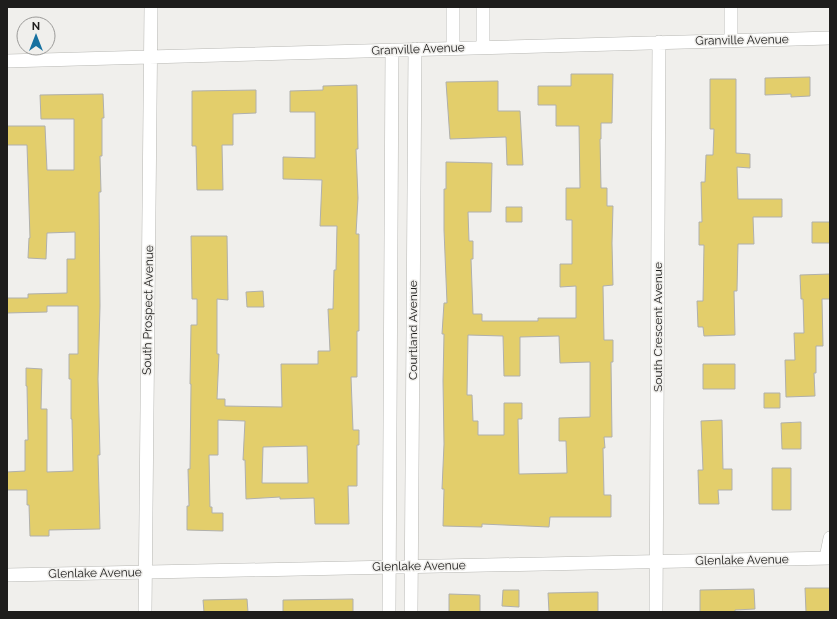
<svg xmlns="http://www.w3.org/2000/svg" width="837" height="619" font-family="Raleway,sans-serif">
  <rect width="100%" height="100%" fill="#f0efec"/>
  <path fill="#e3ce6b" stroke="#b0b0ad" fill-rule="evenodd" d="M571 74H613L612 123H601V139H600L601 188H607V206H613L612 243 613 285 603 286 604 340H613V362H611L612 437H604L605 448H603L604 495H611V517H550L549 527 482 524V527L443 526 444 489H442L444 444 443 381 444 334H442L444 303H447L444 230V189H446V162L492 163 491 212H468L469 241H473V259H471L473 314H482V321H538V318H576V286L560 287V264H572V220H566V188H580L579 126H556V105H538V86H571ZM468 335 503 336 504 376H520V337L559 336 560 363 590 362V417L559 418V441H566L567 473 519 474 518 419H522V403H504V435H478V421H473L472 395H467Z
    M810 77V96L791 97V94L765 95V78Z
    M710 79H736V153L750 154V168L737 167 738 199H782V217H753L754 244H738L737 291H734L735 335 704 336 703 327H698L697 301H703L704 245H699V222H702L701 182H705L706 155H713L714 129H710Z
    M498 81V111H520L523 165H507L506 137 450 139 446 82Z
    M357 85 358 149H356L358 198 356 234H359V331H357V377H351L353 430H359V445H357V486H348L349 524H315L314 498 280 499V497L246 499 245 460H243L245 421 218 420V455H209L210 507H212V513H223V531L187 530V506H189L188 469H190L191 384H190L191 325H197V299H192L191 236H227L228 300 217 299V354H219L217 399H225V406L282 407 281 364H318V351H330L328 309H333L334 270H336L337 226H320L322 180 283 179V157L315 158V112H290V91L323 90V86ZM307 446 308 483H262L263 447Z
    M256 90V113L233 114V145H222L223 190H197L196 146H192V91Z
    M103 94 104 118H102V156H100L101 192H99L100 306 98 379 100 455H98L100 529 49 530V536H30L29 505H27V490H7V472L25 471V440H28L27 386H26V368L42 369 41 409H47V472L73 471 72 419H71V379H69V354H78V306H47V312L7 313V298H28V294L67 293V259H75V232L47 233 46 259 28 258 29 238H30L27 145H7V126H45L47 170H74V119H41L40 95Z
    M506 207H522V222H506Z
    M812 222H830V243H812Z
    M830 274V299H822L823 346H816V373H814L815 396 786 397 785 360H795L794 333H804L803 299H801L800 275Z
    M263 291 264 307H247L246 292Z
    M703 364H735V389H703Z
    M764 393H780V408H764Z
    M722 420 723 469H732V490H718L719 504H699L698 470H703L701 421Z
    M801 422V449H782L781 423Z
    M772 468H791V510H772Z
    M805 588H830V611L806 612Z
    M754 589 755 609 735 610V612H700V590Z
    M503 590H519V607L502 606Z
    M598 592V612H549L548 593Z
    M449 594 480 595V612H449Z
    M247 599 248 612H204L203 600Z
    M353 599V612H283V600Z"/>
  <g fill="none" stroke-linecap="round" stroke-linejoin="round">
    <g stroke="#b8b8b4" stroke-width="14">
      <path id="street" d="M731 41V7
        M483 47V7
        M453 48V7
        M7 61 830 38
        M826 558 830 538
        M7 575 830 558
        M145 612 151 7
        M389 612 392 50
        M411 612 415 49
        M656 612 659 42"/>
    </g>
    <use href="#street" stroke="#fff" stroke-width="13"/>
  </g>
  <g text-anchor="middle" stroke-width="3" stroke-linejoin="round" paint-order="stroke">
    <g font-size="12" fill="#1e1d1c" stroke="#f0efec">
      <text transform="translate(742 40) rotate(-1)" y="4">Granville Avenue</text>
      <text transform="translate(418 49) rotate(-2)" y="4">Granville Avenue</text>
      <text transform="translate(148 310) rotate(-89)" y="4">South Prospect Avenue</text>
      <text transform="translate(658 327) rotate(-90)" y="4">South Crescent Avenue</text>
      <text transform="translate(413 330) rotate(-90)" y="4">Courtland Avenue</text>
      <text transform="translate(742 560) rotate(-1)" y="4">Glenlake Avenue</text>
      <text transform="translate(419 566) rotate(-1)" y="4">Glenlake Avenue</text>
      <text transform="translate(95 573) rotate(-1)" y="4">Glenlake Avenue</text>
    </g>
  </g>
  <rect width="837" height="619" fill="none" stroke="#1e1d1c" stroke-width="16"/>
  <g transform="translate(36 36)"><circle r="19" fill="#f0efec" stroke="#9c9b99"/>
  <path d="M0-3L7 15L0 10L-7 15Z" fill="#1771a0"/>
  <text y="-6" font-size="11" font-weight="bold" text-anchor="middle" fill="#1e1d1c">N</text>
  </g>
</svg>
